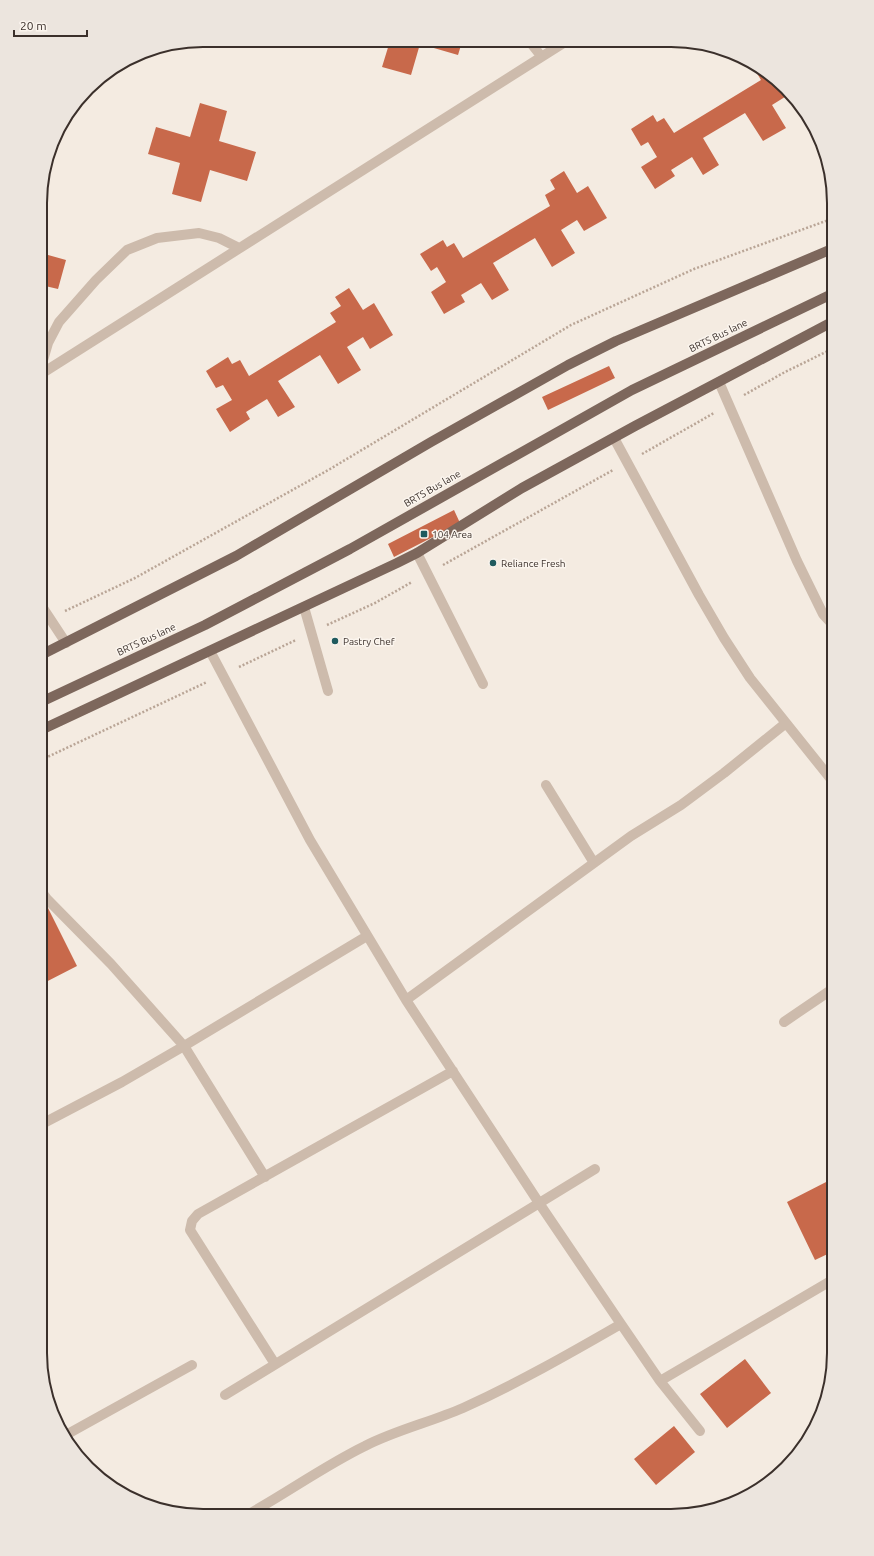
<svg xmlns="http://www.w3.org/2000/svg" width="874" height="1556" font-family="Ubuntu,sans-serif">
  <rect width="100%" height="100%" fill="#f4ebe1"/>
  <path fill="#c8694b" d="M390 41 462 42 458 55 420 44 411 75 382 67Z
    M759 68 778 80 799 104 795 106 788 95 772 105 786 128 763 141 745 113 703 138 719 165 703 175 692 157 671 170 675 176 655 189 641 167 657 157 648 142 641 146 631 129 653 115 657 122 664 118 674 133 761 80 755 70Z
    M200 103 227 111 219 141 256 152 247 181 210 170 201 202 172 194 180 163 148 154 156 127 190 137Z
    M564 171 577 193 588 186 607 218 584 231 577 220 561 230 575 253 552 267 535 238 493 263 509 290 492 300 481 283 461 295 465 302 444 314 431 292 446 282 437 267 431 271 420 254 443 240 447 247 454 243 463 258 550 206 545 195 555 189 550 180Z
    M41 253 66 260 58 289 41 285Z
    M349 288 363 310 374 303 393 335 370 349 363 337 347 347 361 370 338 384 320 355 278 381 295 407 278 417 267 399 246 412 250 419 230 432 216 409 232 400 223 385 216 388 206 371 228 357 232 364 240 360 249 376 336 322 330 313 341 306 335 297Z
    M609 366 615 378 548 410 542 397Z
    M454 510 460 523 394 557 388 544Z
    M44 900 77 966 40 985 41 901Z
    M830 1180 834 1188V1251L815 1260 787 1202Z
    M745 1359 771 1393 727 1428 700 1394Z
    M674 1426 695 1452 656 1485 634 1459Z"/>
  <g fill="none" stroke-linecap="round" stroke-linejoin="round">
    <path stroke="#b9a596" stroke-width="2.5" stroke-dasharray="2 2" stroke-linecap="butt" d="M744 395 785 372 834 348
      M642 454 714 413
      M443 565 613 470
      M65 611 135 578 330 469 571 325 694 269 834 218
      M327 625 375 603 412 582
      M239 667 296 640
      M41 760 207 682"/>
    <path stroke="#cdbbac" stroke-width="10" d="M530 42 541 56
      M41 367 48 343 59 322 96 280 127 250 157 238 199 233 219 238 239 248
      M41 374 565 42
      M41 605 66 643"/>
    <path stroke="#cdbbac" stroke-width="10" d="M719 382 797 561 823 614 834 626
      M614 438 699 595 724 638 750 678 834 783
      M417 553 483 684
      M304 607 328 691
      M210 651 310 840 406 1000 539 1203 621 1324 660 1381 700 1431
      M546 785 594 863
      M41 891 47 899 111 964 184 1046 265 1177
      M406 1000 631 836 681 805 724 773 786 723
      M784 1022 834 988
      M40 1125 122 1082 184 1046 367 936
      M275 1364 190 1230 192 1221 198 1214 453 1071
      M660 1381 834 1279
      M225 1395 595 1169
      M64 1436 192 1365
      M247 1515C287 1493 324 1466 365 1446 396 1430 431 1422 463 1408 518 1383 569 1354 621 1324"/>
    <path stroke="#7d675c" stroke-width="10" d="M41 655 236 556 431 442 568 365 616 341 834 248
      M41 702 205 625 350 549 632 390 834 293
      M41 730 397 563 417 553 522 488 635 426 834 321"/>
  </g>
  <g fill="#1f5a5e" stroke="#fbf5ee" stroke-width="1.5">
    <rect x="420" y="530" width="8" height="8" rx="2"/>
    <circle cx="493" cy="563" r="4"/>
    <circle cx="335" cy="641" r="4"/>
  </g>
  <g text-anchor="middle" stroke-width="3" stroke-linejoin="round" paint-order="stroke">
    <g font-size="10" fill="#3b302b" stroke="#fbf5ee">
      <text transform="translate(718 335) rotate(-26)" y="4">BRTS Bus lane</text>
      <text transform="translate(432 488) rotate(-30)" y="4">BRTS Bus lane</text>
      <text transform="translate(146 639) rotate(-25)" y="4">BRTS Bus lane</text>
    </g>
    <g font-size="10" fill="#3b302b" stroke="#fbf5ee" text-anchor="start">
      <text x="432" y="538">104 Area</text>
      <text x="501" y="567">Reliance Fresh</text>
      <text x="343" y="645">Pastry Chef</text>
    </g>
  </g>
  <path d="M0 0H874V1556H0ZM203 47H671A156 156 0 0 1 827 203V1353A156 156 0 0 1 671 1509H203A156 156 0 0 1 47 1353V203A156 156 0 0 1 203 47Z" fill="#ece5de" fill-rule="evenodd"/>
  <path fill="none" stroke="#3b302b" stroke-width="2" d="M203 47H671A156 156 0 0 1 827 203V1353A156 156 0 0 1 671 1509H203A156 156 0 0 1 47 1353V203A156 156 0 0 1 203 47Z"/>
  <path d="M14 30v6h73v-6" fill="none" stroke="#3b302b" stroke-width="2"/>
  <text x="20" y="30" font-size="12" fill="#3b302b" stroke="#fbf5ee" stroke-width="3" paint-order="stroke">20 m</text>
</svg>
